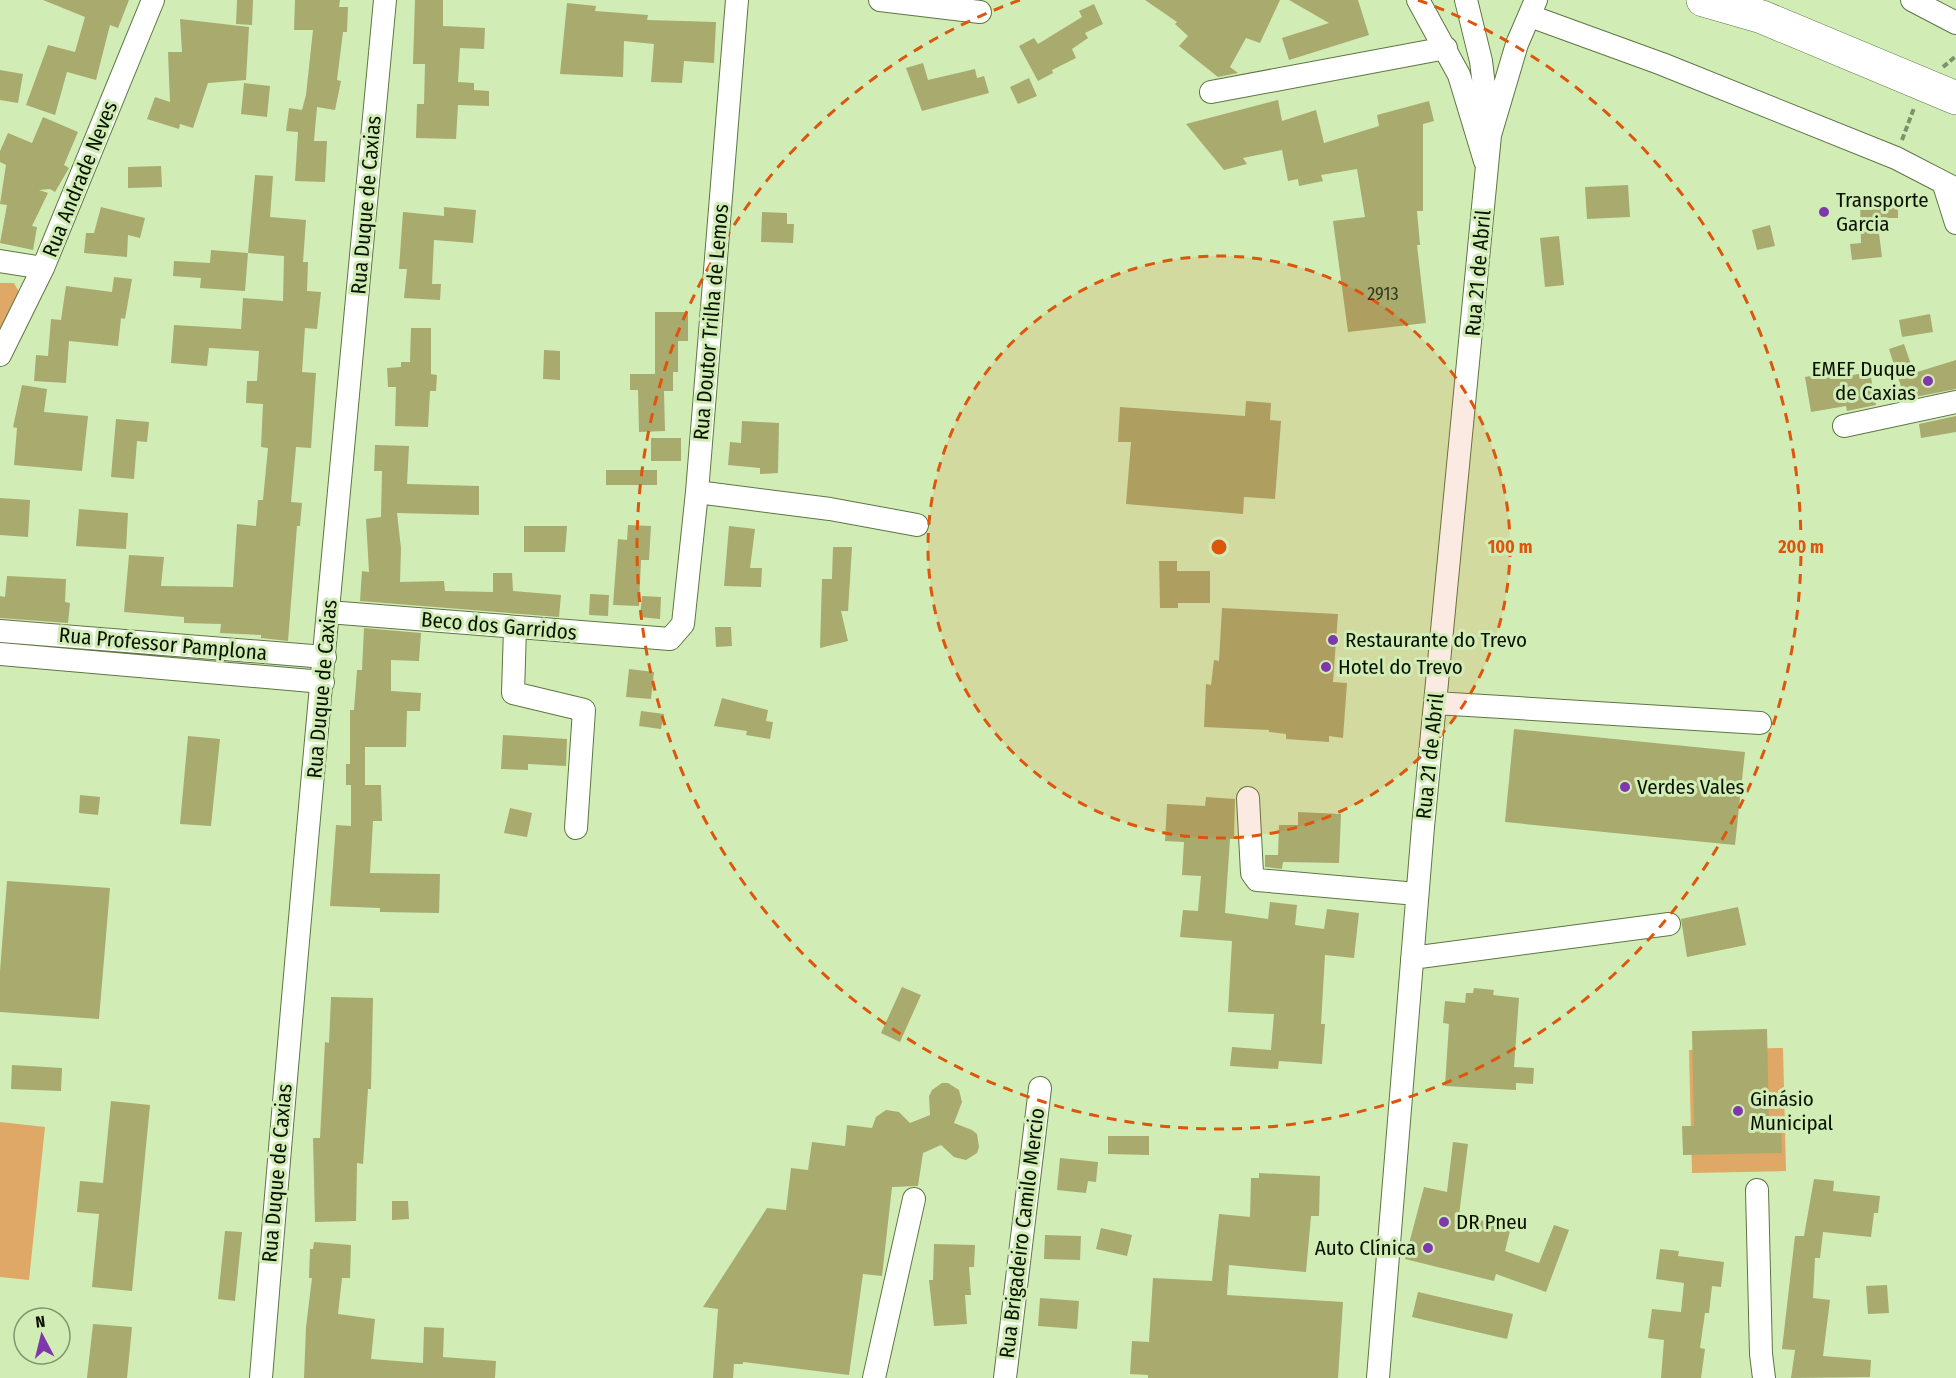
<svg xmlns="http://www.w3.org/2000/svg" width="1956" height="1378" font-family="'Fira Sans Condensed',sans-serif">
  <rect width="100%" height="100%" fill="#d1edb5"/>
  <path fill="#dfa867" d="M0 283H14L20 294 0 337Z
    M1783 1048 1786 1171 1692 1173 1689 1050Z
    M0 1122 45 1127 29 1280 0 1277Z"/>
  <path fill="#a8aa6e" d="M43 0H129L118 28 110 25 96 80 67 72 55 115 26 105 48 45 75 52 85 17Z
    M237 0H253L252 25 236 24Z
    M295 0H340L339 7H348L347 32H343L337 80 341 81 335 110 317 107 314 141H327L325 182 295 181 298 132 286 131 289 108 302 110 306 95 313 30H294Z
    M415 0H443V26L485 28 484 49 460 48 458 82 474 83V90L489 91V106L458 105 456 139 416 138 417 104H424L425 64H413Z
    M1145 0H1280L1260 43 1246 38 1230 67 1238 73 1218 77 1179 46 1188 36 1175 24 1177 22Z
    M1289 0H1358L1369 35 1289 60 1282 38 1329 23Z
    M567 3 596 6 595 11 648 15 647 20 716 22 714 63 684 61 682 83 651 82 654 44 624 41 623 77 560 74Z
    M1094 4 1103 24 1085 33 1088 38 1072 49 1076 58 1052 70 1053 73 1038 81 1019 46 1034 38 1038 44 1082 17 1079 11Z
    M180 19 249 27 246 80 208 83 193 128 180 124 179 129 147 119 155 97 170 102 168 52H182Z
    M923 63 928 80 975 69 977 78 984 76 989 93 922 111 906 68Z
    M0 70 23 74 18 103 0 100Z
    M1029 78 1037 96 1018 104 1010 87Z
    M244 83 270 86 267 117 241 114Z
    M1278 100 1282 121 1316 110 1324 143 1379 126 1377 115 1429 101 1434 121 1423 124V211H1417L1420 245H1417L1426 323 1348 332 1333 221 1365 217 1357 169 1321 175 1323 181 1299 186 1298 179 1288 181 1282 150 1243 158 1247 164 1224 170 1186 124Z
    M43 117 78 132 64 165 69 168 55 192 50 189 39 190 48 193 32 226 37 227 33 250 0 243 7 205 0 204 6 165 0 162V151L8 133 32 143Z
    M161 166 162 187 128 188V167Z
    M255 175 273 176 270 217 306 220 303 262H308L307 291 321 292 317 329 305 328 302 372 316 373 311 448 296 447 291 502 302 503 300 526H297L288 641 261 638V635L220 633 221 624 184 623V617L124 612 129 555 164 557 161 586 233 587 237 524 256 526 258 500H263L268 448 261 447 263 404 246 403 247 381H257L259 351 209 348 207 366 171 363 174 325 241 329 243 298 283 301 284 256 248 253Z
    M1628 185 1630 217 1587 219 1585 187Z
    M1898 198V218H1877L1882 257 1852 260 1850 244 1861 243 1860 200Z
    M101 207 145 218 140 238 128 235 127 257 84 253 86 233H94Z
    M444 207 476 210 473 243 434 240 432 284H441L440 300 404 298 407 269H399L403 212 444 216Z
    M762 212 787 213V224H794L793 243 761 242Z
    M1770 225 1775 246 1757 250 1752 230Z
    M1559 236 1564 285 1545 287 1540 238Z
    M211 250 248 253 245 291 200 288 201 278 173 276 174 261 210 263Z
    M114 277 132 279 125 319 121 318 118 346 69 341 66 383 34 381 36 355 48 356 51 319 61 320 66 286 112 292Z
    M655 312H688V341H678V372H673V391H664L665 431 639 432 638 390H630V374H655Z
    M1930 314 1933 332 1902 337 1899 320Z
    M411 328H431V374L437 375 436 391H430L428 427 395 426 396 387H388L387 368 401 367V362H410Z
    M1904 344 1914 373 1956 360V389L1905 399 1889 349Z
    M544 350 560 351V380L543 379Z
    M1870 372 1876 405 1847 411 1846 406 1811 412 1805 377 1829 373 1830 379Z
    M22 385 47 389 44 412 88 416 82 471 14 465 17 428 13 427Z
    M1246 401 1271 403 1270 420 1281 421 1275 499 1244 497 1243 514 1126 504 1131 442H1118L1120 407 1245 416Z
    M1956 416V432L1921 438 1919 424Z
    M116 419 149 422 147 442 137 441 134 479 111 477Z
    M742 421 779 423 778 473 760 474V468L728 465 730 442 741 443Z
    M651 438H681V461H651Z
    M375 445 409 446 407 484 479 486V515L397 513 401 548 400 582 444 581 445 591 493 592V573H512L513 591 561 595 559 617 360 601 362 571 369 572 366 519 381 517 382 471H374Z
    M606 470H657V485H606Z
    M0 498 30 500 28 537 0 535Z
    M79 509 128 513 126 549 76 546Z
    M628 525 651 526 649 560H641L639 606 613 605 618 539 627 540Z
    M524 526H567L565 552H524Z
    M729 526 755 529 750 568H762L761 587 724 586Z
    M833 547H852L848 611H841L848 641 820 648 822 579H832Z
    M1159 561H1177V571H1210V603H1178V608H1160Z
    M7 576 66 579 65 602 70 603 68 623 0 618V596L5 597Z
    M590 594 609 595 608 616 589 615Z
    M642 596 661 597 660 619 640 617Z
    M1222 608 1338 614 1333 682 1347 683 1343 738 1329 736V742L1286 739V734L1269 732V730L1204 727 1206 684 1211 685 1214 660 1219 661Z
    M715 627H731L732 646 716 647Z
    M364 628 421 633 419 661 391 660V691L421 693 420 711H407L406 747H365V785H381L382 821H373L370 873 440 874 439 913 380 912V908L330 906 336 825 351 826V785H346V764H350V710H354L357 670H362Z
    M629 669 654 672 651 699 626 697Z
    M722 698 768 710 766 721 773 722 770 739 746 735 747 731 714 726Z
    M641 711 664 714 661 729 639 726Z
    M1514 729 1745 752 1735 845 1505 822Z
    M503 735 567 739 566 766 528 764V770L501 769Z
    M188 736 220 739 211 826 180 824Z
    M80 795 100 797 98 815 79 813Z
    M1206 797 1235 799 1234 839H1230L1225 913 1268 919 1270 902 1297 905 1295 925 1324 929 1327 909 1359 913 1354 958 1325 955 1321 1024H1325L1322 1064 1279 1061 1278 1069 1230 1066 1232 1047 1271 1050 1274 1014 1228 1012 1232 941 1180 937 1183 910 1198 911 1201 876 1182 875 1184 842 1165 841 1167 804 1205 806Z
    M510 808 532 813 527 837 504 833Z
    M1298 812 1341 814 1339 863 1283 862 1282 869 1265 867V855H1278L1279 825H1298Z
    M7 881 110 888 99 1019 0 1012V971Z
    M1738 907 1746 945 1687 957 1681 919Z
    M902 987 921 995 900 1042 881 1033Z
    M1474 988 1494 990 1493 995 1519 998 1514 1067 1534 1068 1533 1084 1516 1083V1090L1445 1086 1449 1024 1443 1023 1445 1001 1465 1003 1466 993H1473Z
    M331 997 373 998 371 1089H368L363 1164 357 1163 356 1221 315 1222 313 1138H320L325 1042 329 1043Z
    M1767 1029 1769 1125H1781L1782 1153 1683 1155 1682 1126H1694L1692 1031Z
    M12 1065 62 1068 61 1091 11 1089Z
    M942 1083H948L959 1090 962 1102 954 1123 972 1130 977 1134 979 1147 977 1153 966 1160 954 1157 941 1145 923 1153 918 1186 892 1187 882 1276 863 1274 849 1375 743 1362V1364H734L733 1378H713L718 1309 703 1307 767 1208 786 1210 791 1168 808 1170 812 1142 845 1146 847 1125 872 1128 876 1117 886 1110 899 1112 910 1123 930 1115 929 1096 932 1090Z
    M111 1101 150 1105 132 1291 92 1287 99 1214 77 1212 80 1181 103 1183Z
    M1108 1136H1149V1155L1108 1154Z
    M1453 1142 1468 1144 1459 1215 1511 1227 1505 1251 1539 1263 1554 1225 1569 1230 1546 1292 1496 1274 1494 1281 1405 1259 1424 1187 1447 1192Z
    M1060 1158 1098 1162 1096 1182 1088 1181 1086 1193 1057 1190Z
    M1259 1173 1320 1176 1319 1216H1311L1306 1272 1229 1265 1227 1295 1343 1302 1338 1378H1148V1375L1130 1374 1132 1341 1149 1342 1153 1278 1212 1281 1219 1214 1250 1217 1251 1178H1259Z
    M1814 1179 1834 1181 1833 1191 1880 1196 1878 1213H1874L1871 1237 1823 1232 1820 1258H1815L1813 1298 1830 1300 1823 1356 1871 1360 1870 1377 1791 1378 1795 1350 1782 1349 1795 1236H1804Z
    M392 1201H408L409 1219 392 1220Z
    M1101 1228 1132 1235 1127 1256 1096 1249Z
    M225 1231 242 1232 235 1301 218 1299Z
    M1045 1235 1081 1236 1080 1260 1044 1259Z
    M314 1242 351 1245 350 1278H342L338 1314 375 1319 371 1359 423 1363 424 1327 444 1328 443 1357 496 1361 495 1378H304L306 1327 312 1278H309L310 1249H313Z
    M934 1244 975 1245 974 1267H969L971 1295H965L967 1324 934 1326 929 1280H933Z
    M1660 1249 1679 1251 1678 1256 1724 1262 1721 1287 1712 1286 1709 1313H1705L1700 1348 1705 1349 1701 1378H1661L1664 1340 1648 1338 1652 1309 1681 1312 1684 1283 1656 1279Z
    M1887 1285 1889 1313 1868 1314 1866 1286Z
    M1418 1292 1513 1314 1507 1339 1412 1317Z
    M1040 1298 1079 1301 1077 1329 1038 1326Z
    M93 1324 132 1327 127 1378H87Z"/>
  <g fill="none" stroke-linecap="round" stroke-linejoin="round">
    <g stroke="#5d7643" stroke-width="24">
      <path id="minor" d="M880 0 980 12
        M1418 0 1459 75 1485 161
        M1466 0 1481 61 1489 128
        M1912 0 1956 23
        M1530 16 1662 64 1896 158 1956 189
        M1211 92 1446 48
        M1944 185 1956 223
        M0 261 43 268
        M0 355 43 268 153 0
        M1844 426 1956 402
        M697 492 830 509 917 525
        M328 612 670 639 683 624 697 492 737 0
        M515 628 513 693 584 710 576 828
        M0 631 325 657
        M0 654 323 682
        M1435 703 1760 723
        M1248 798 1252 873 1257 880 1417 894
        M1412 958 1669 924
        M1757 1190 1761 1354 1764 1378
        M261 1378C298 918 342 459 385 0
        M874 1378 914 1199
        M1005 1378 1040 1088
        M1378 1378 1423 827 1490 135 1517 44 1536 0"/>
    </g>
    <g stroke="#5d7643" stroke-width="34">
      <path id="highway" d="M1703 0 1762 17 1956 98"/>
    </g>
    <path stroke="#7d916a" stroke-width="4" stroke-dasharray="6 3" stroke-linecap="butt" d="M1943 67 1956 56
      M1902 140 1914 108"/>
    <use href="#minor" stroke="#fff" stroke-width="22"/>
    <use href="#highway" stroke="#fff" stroke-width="33"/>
  </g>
  <circle cx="1219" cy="547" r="291" fill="#dd560c" fill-opacity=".12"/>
  <g fill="none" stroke="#dd560c" stroke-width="3" stroke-dasharray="10 8">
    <circle cx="1219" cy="547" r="291"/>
    <path d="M1418 0A582 582 0 1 1 1020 0"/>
  </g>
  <g fill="#7f38ab" stroke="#d1edb5" stroke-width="2">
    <circle cx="1824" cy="212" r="6"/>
    <circle cx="1928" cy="381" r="6"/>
    <circle cx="1333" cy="640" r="6"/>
    <circle cx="1326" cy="667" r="6"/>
    <circle cx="1625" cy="787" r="6"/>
    <circle cx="1738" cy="1111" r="6"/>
    <circle cx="1444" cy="1222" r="6"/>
    <circle cx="1428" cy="1248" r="6"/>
  </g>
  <g text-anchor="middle" stroke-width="6" stroke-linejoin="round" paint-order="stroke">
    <g font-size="18" fill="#32391d">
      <text x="1383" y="300">2913</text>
    </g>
    <g font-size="21" fill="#0a1302" stroke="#d1edb5">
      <text transform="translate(80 179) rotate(-68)" y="7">Rua Andrade Neves</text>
      <text transform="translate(366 205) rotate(-85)" y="7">Rua Duque de Caxias</text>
      <text transform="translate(1478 273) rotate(-85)" y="7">Rua 21 de Abril</text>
      <text transform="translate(711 322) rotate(-85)" y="7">Rua Doutor Trilha de Lemos</text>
      <text transform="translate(499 626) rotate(5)" y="7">Beco dos Garridos</text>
      <text transform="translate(163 644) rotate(5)" y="7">Rua Professor Pamplona</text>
      <text transform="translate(322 689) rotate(-85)" y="7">Rua Duque de Caxias</text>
      <text transform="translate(1430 756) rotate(-84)" y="7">Rua 21 de Abril</text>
      <text transform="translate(277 1173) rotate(-85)" y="7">Rua Duque de Caxias</text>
      <text transform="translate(1022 1233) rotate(-83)" y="7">Rua Brigadeiro Camilo Mercio</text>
    </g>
    <g font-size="21" fill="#0a1302" stroke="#d1edb5" text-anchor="start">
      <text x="1836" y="207">Transporte<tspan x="1836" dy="24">Garcia</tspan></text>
      <text x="1916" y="376" text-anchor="end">EMEF Duque<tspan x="1916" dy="24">de Caxias</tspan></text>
      <text x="1345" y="647">Restaurante do Trevo</text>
      <text x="1338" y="674">Hotel do Trevo</text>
      <text x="1637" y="794">Verdes Vales</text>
      <text x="1750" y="1106">Ginásio<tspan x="1750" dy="24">Municipal</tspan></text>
      <text x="1456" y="1229">DR Pneu</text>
      <text x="1416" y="1255" text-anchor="end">Auto Clínica</text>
    </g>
  </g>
  <circle cx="1219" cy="547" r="9" fill="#dd560c" stroke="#d1edb5" stroke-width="3"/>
  <g font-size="18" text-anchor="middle" font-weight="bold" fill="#dd560c" stroke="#d1edb5" stroke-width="6" stroke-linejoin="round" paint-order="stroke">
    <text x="1510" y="553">100 m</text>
    <text x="1801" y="553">200 m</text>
  </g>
  <g transform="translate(42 1336) rotate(353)"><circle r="28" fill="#d1edb5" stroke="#81966d" stroke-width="1.5"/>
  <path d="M0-4.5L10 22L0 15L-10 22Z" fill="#7f38ab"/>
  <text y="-9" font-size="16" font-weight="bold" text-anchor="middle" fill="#0a1302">N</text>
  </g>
</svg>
